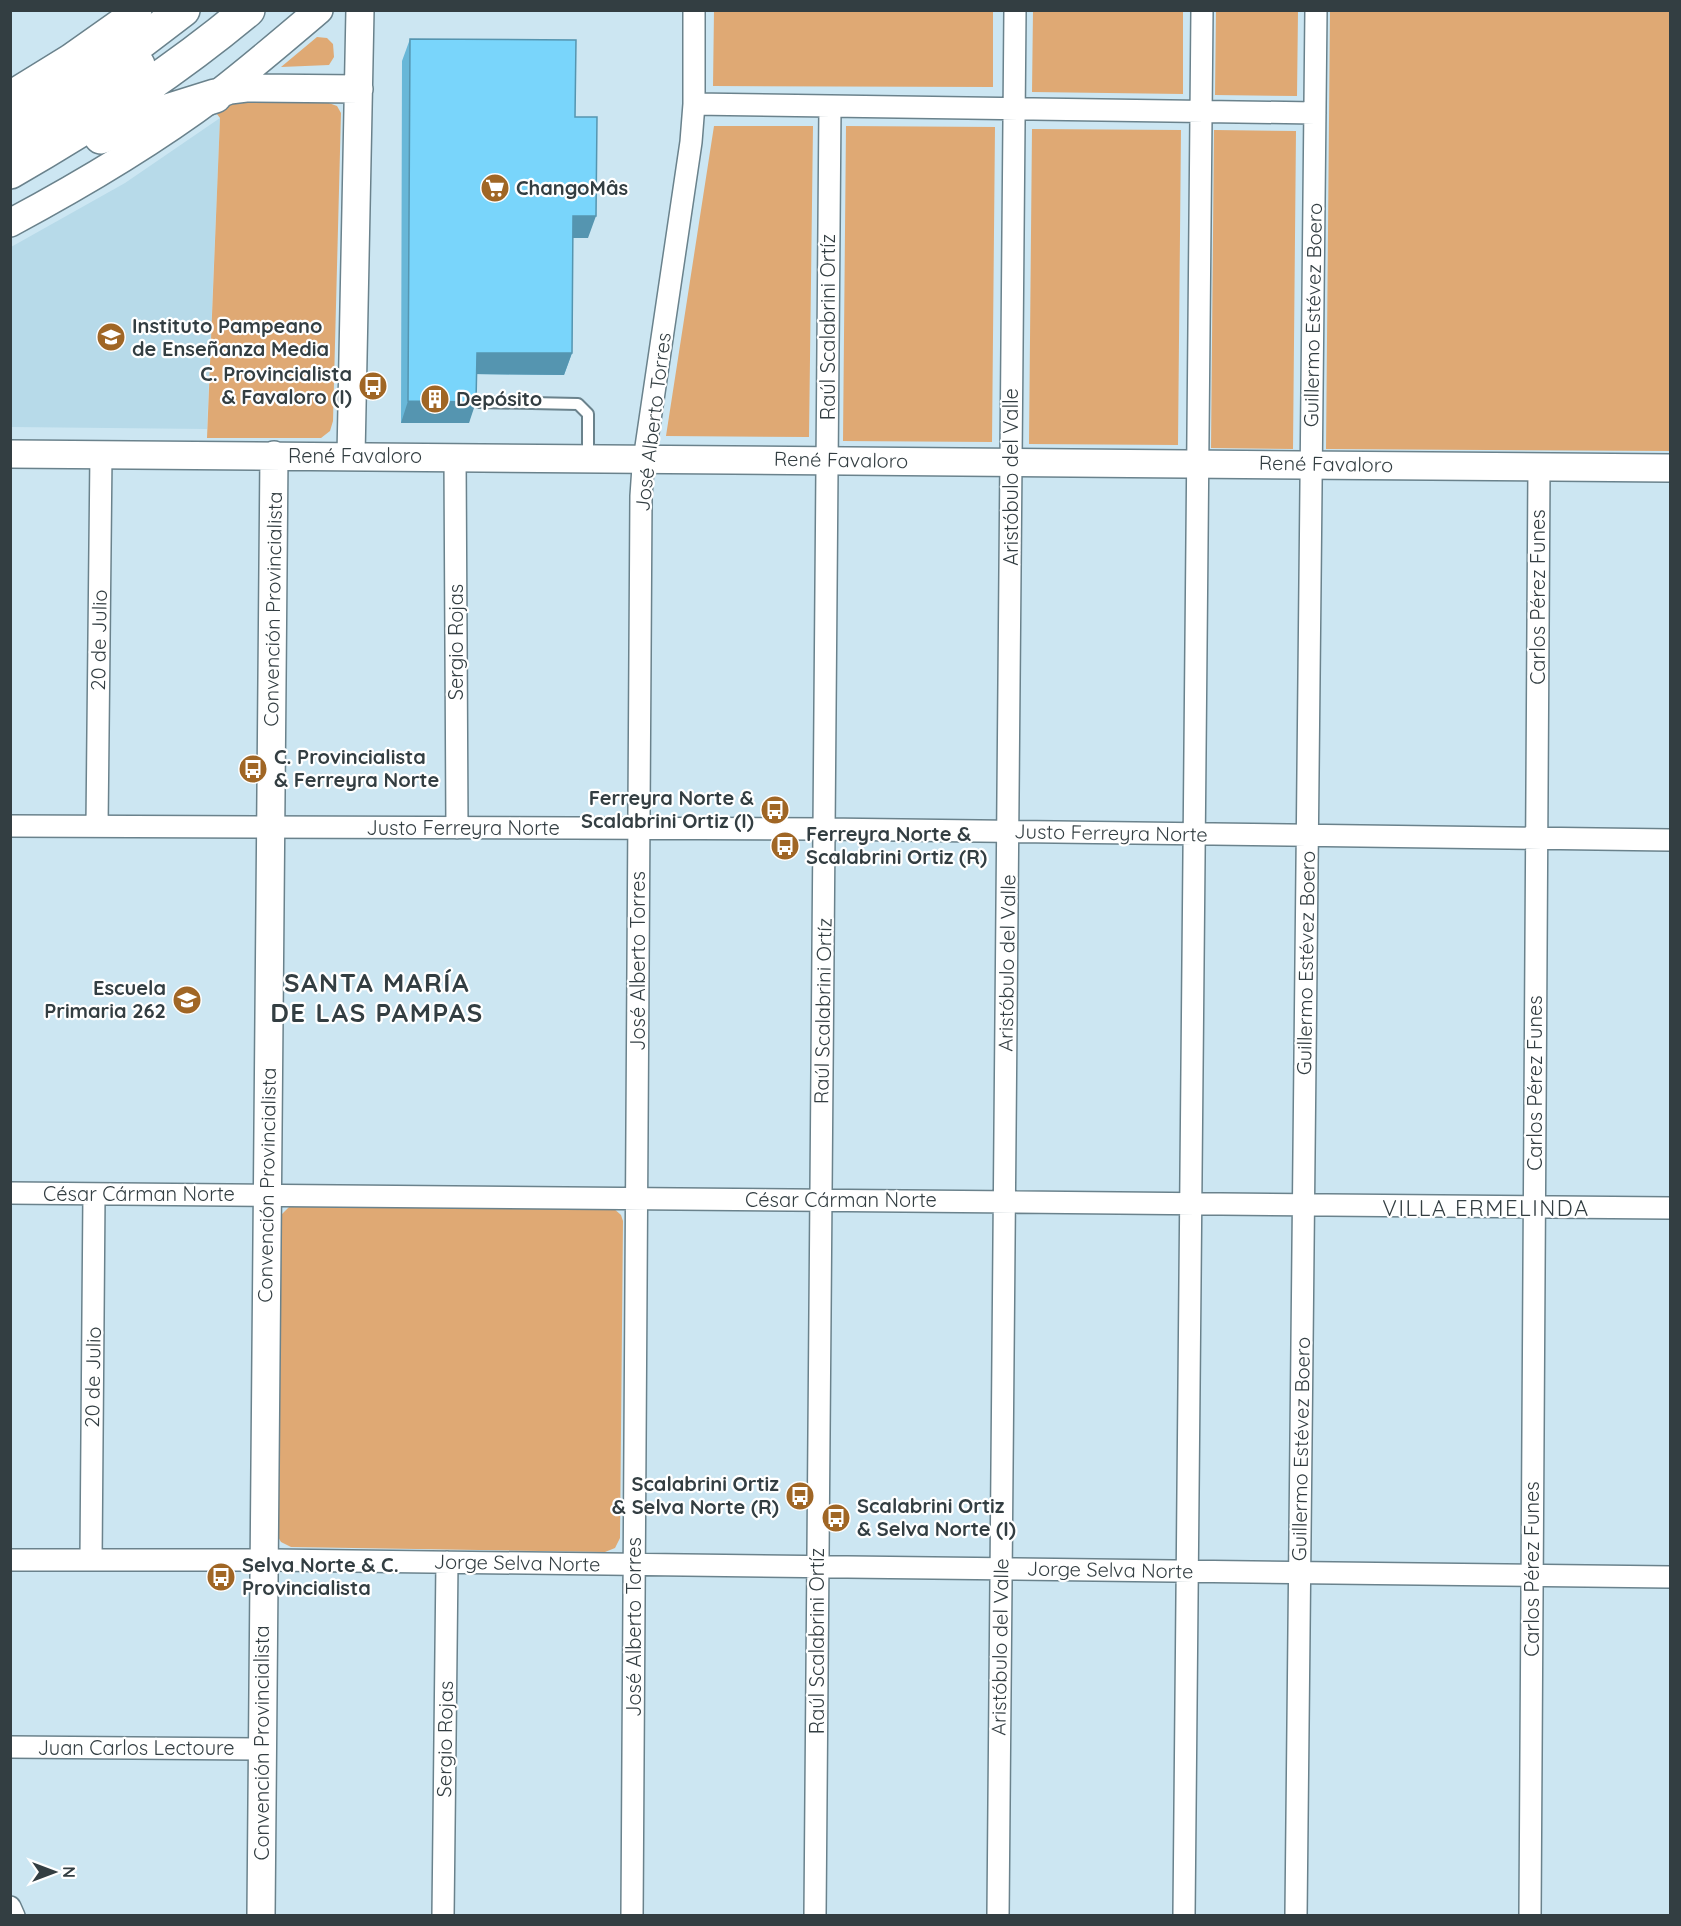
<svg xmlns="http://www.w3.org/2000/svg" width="1681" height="1926" font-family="Quicksand,sans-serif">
  <rect width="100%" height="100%" fill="#cce6f2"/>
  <path fill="#b7dae9" d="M220 118 207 429 11 427V247L125 183Z"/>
  <path fill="#dfa974" d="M1216 10 1298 11 1297 96 1215 95Z
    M714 11H993V87L713 86Z
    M1033 11H1183V94L1032 92Z
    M1330 11H1670V451L1326 449Z
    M317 37 327 38 333 44 334 57 329 65 281 67Z
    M233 102H326L337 106 341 113 333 421 330 431 321 438H207L220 118 213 109Z
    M714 126H813L809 437 666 436Z
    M846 126 995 127 992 442 843 441Z
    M1032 129 1181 130 1178 445 1029 444Z
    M1214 130 1296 131 1293 449 1211 448Z
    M290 1206 612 1207 621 1215 623 1221 620 1538 615 1548 605 1552 291 1547 281 1542 277 1535 281 1215Z"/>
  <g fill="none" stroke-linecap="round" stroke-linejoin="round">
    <g stroke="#6a828c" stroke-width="14">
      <path id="service" d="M479 402 578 404 588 414V458"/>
    </g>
    <g stroke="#6a828c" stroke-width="24">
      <path id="minor" d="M694 104 1315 113
        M455 456 457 828
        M10 826 824 829 1670 840
        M97 826 101 454
        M10 1193 1670 1208
        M10 1560H273L1670 1577
        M91 1560 94 1194
        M10 1747 262 1749
        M10 1907 14 1916
        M443 1916 447 1562
        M632 1916 641 496 643 467 691 142 694 104V10
        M815 1916 830 106
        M998 1916 1015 10
        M1184 1916 1202 10
        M1296 1916 1316 10
        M1530 1916 1539 467"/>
    </g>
    <g stroke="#6a828c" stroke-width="30">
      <path id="tertiary" d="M219 94 230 90 246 88 359 89
        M10 95 70 58 138 10
        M10 223C81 185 152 143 216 95 251 68 285 39 319 10
        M10 454 1670 468
        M351 456 360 10
        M261 1916 274 455"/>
    </g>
    <g stroke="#6a828c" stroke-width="36">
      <path id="trunk" d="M10 109 71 88 141 42 183 10
        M101 137 132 122 215 96
        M10 145 66 113 138 65
        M10 172C94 124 174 72 248 10"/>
    </g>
    <use href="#service" stroke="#fff" stroke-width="10"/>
    <use href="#minor" stroke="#fff" stroke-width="21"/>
    <use href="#tertiary" stroke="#fff" stroke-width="27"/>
    <use href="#trunk" stroke="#fff" stroke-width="33"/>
  </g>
  <path fill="#68b7d8" d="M410 39 575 117 588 238H573L572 353 564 375 477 374 469 423H401L402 61Z"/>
  <path fill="#5595b0" d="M573 216H596L588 238H565Z
    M477 353H572L564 375 469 374Z
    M408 401 476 402 469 423H401Z"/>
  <path fill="#79d5fb" stroke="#5595b0" stroke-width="1.5" d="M410 39 576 40 575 117H597L596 216H573L572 353H477L476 402 408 401Z"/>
  <defs>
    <g id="supermarket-disc" transform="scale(1.5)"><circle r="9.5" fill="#a06625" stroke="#fff"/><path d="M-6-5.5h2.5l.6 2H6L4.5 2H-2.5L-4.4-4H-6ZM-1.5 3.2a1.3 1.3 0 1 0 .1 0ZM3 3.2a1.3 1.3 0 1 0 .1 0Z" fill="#fff"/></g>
    <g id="school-disc" transform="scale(1.5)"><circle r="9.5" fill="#a06625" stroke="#fff"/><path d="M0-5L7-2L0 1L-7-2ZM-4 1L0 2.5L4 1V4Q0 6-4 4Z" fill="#fff"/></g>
    <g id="bus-disc" transform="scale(1.5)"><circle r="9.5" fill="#a06625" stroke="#fff"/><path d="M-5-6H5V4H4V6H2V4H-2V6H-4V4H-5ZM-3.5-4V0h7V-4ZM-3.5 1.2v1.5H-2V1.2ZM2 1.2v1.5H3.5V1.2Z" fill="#fff"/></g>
    <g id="building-disc" transform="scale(1.5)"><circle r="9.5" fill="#a06625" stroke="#fff"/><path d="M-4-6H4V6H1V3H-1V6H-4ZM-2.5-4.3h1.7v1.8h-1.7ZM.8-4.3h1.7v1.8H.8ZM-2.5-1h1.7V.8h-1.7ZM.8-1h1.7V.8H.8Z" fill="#fff"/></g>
  </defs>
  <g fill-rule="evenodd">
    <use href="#supermarket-disc" x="495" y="188"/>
    <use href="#school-disc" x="111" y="337"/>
    <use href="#bus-disc" x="373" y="386"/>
    <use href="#building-disc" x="435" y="399"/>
    <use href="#bus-disc" x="253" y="769"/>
    <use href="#bus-disc" x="775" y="810"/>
    <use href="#bus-disc" x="785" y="846"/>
    <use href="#school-disc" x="187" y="1000"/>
    <use href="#bus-disc" x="800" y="1496"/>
    <use href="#bus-disc" x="836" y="1518"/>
    <use href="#bus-disc" x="221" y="1577"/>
  </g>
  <g text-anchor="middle" stroke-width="4.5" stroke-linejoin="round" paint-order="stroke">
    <g font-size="20" font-weight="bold" fill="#333e42" stroke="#fff" text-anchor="start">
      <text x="516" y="195">ChangoMâs</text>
      <text x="132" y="333">Instituto Pampeano<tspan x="132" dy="23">de Enseñanza Media</tspan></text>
      <text x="352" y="381" text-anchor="end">C. Provincialista<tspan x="352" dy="23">&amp; Favaloro (I)</tspan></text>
      <text x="456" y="406">Depósito</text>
      <text x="274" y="764">C. Provincialista<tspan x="274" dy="23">&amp; Ferreyra Norte</tspan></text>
      <text x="754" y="805" text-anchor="end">Ferreyra Norte &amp;<tspan x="754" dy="23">Scalabrini Ortiz (I)</tspan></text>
      <text x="806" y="841">Ferreyra Norte &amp;<tspan x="806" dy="23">Scalabrini Ortiz (R)</tspan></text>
      <text x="166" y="995" text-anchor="end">Escuela<tspan x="166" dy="23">Primaria 262</tspan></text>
      <text x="779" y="1491" text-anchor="end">Scalabrini Ortiz<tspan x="779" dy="23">&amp; Selva Norte (R)</tspan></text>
      <text x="857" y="1513">Scalabrini Ortiz<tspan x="857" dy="23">&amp; Selva Norte (I)</tspan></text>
      <text x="242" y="1572">Selva Norte &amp; C.<tspan x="242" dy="23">Provincialista</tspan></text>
    </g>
    <g font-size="20" fill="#333e42" stroke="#fff">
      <text transform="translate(1313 315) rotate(-89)" y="7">Guillermo Estévez Boero</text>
      <text transform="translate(828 327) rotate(-90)" y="7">Raúl Scalabrini Ortíz</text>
      <text transform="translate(653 422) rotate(-83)" y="7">José Alberto Torres</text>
      <text x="355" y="463">René Favaloro</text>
      <text transform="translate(841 460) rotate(1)" y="7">René Favaloro</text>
      <text transform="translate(1326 464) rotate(1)" y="7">René Favaloro</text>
      <text transform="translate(1011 477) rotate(-90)" y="7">Aristóbulo del Valle</text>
      <text transform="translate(1538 597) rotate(-90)" y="7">Carlos Pérez Funes</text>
      <text transform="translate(273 609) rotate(-89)" y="7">Convención Provincialista</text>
      <text transform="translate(99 640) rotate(-89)" y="7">20 de Julio</text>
      <text transform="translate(456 642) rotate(-90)" y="7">Sergio Rojas</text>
      <text x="463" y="835">Justo Ferreyra Norte</text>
      <text transform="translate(1111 833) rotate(1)" y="7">Justo Ferreyra Norte</text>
      <text transform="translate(638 961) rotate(-90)" y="7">José Alberto Torres</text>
      <text transform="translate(1007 963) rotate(-89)" y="7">Aristóbulo del Valle</text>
      <text transform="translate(1306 963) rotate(-89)" y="7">Guillermo Estévez Boero</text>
      <text transform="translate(823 1011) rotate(-89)" y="7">Raúl Scalabrini Ortíz</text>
      <text transform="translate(1535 1083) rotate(-90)" y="7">Carlos Pérez Funes</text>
      <text transform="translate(267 1185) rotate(-89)" y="7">Convención Provincialista</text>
      <text x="139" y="1201">César Cárman Norte</text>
      <text x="841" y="1207">César Cárman Norte</text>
      <text transform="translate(93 1377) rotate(-89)" y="7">20 de Julio</text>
      <text transform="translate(1301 1449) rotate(-89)" y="7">Guillermo Estévez Boero</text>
      <text transform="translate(517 1563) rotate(1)" y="7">Jorge Selva Norte</text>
      <text transform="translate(1532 1569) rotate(-90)" y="7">Carlos Pérez Funes</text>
      <text transform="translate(1110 1570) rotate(1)" y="7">Jorge Selva Norte</text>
      <text transform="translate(634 1627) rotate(-90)" y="7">José Alberto Torres</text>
      <text transform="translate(817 1641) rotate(-90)" y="7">Raúl Scalabrini Ortíz</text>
      <text transform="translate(1000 1647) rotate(-89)" y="7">Aristóbulo del Valle</text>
      <text transform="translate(445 1739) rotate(-89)" y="7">Sergio Rojas</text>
      <text transform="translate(262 1743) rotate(-90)" y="7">Convención Provincialista</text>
      <text x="136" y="1755">Juan Carlos Lectoure</text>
    </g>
    <g font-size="22" letter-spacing="1.5" fill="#333e42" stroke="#fff">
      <text x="1486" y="1216">VILLA ERMELINDA</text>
    </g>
    <g font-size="26" font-weight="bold" letter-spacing="1.5" fill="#333e42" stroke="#fff">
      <text x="377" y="992">SANTA MARÍA<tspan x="377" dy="30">DE LAS PAMPAS</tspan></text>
    </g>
  </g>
  <rect width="1681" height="1926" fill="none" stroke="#333e42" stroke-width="24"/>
  <g transform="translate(54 1872) rotate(90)" stroke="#ffffff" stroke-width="4.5" paint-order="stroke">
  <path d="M0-4.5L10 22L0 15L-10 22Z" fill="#333e42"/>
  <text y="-9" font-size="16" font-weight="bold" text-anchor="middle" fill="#333e42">N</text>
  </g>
</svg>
